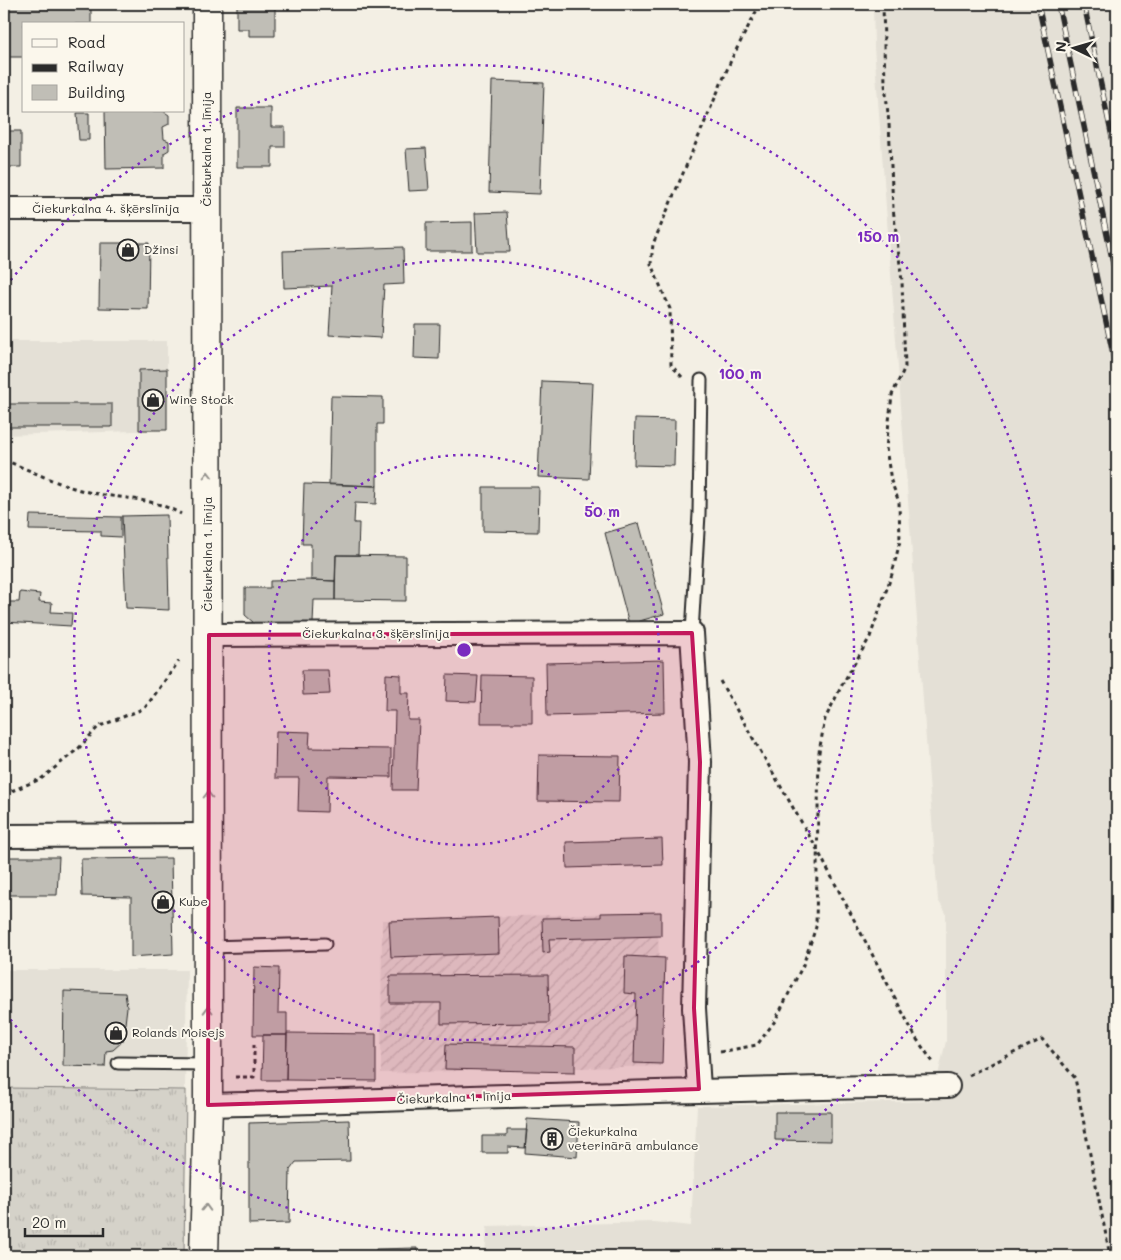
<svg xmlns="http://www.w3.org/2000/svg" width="1121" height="1260" font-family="Mali,sans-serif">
  <defs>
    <pattern id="industrial-furrows" width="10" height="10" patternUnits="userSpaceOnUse" patternTransform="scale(1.25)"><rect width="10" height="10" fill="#e4e0d6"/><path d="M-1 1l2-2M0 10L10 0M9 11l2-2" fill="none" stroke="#c4c0b8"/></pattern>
    <pattern id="grass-tufts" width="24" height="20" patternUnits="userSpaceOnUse" patternTransform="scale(1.25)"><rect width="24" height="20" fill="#d5d2c9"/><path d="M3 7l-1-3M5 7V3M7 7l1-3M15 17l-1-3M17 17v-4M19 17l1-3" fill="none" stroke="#b7b4ad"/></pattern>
  </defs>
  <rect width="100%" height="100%" fill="#f3efe4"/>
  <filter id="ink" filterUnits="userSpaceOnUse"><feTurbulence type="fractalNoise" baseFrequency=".02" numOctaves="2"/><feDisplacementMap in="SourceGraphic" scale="10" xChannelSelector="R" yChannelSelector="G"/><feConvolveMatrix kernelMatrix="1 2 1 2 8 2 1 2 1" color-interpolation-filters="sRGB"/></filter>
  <g filter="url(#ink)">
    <path fill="#e4e0d6" d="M873 4H1117V1256H485L487 1226 654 1222 691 1226 697 1106 932 1101 946 1041V913L938 900 874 47Z
      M4 341H167V430L4 435Z
      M4 970H187L185 1089 4 1088Z"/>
    <path fill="url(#industrial-furrows)" d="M658 912 660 1066 381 1073 382 920Z"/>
    <path fill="url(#grass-tufts)" stroke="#807e7a" d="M4 1088 186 1090 184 1256H4Z"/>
    <path fill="#c0beb6" stroke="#2b2b2b" d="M4 4H91V24H24V57H4Z
      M237 4H275V36H249V29H237Z
      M492 81 544 83 540 194 489 192Z
      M237 108H271V127H285V147H272V167H237Z
      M105 111H163L169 115V124L163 127 164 139 169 141V150L164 153V168L106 169Z
      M77 113H89V140H79Z
      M4 131H21V167H4Z
      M426 148 429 190 409 191 406 149Z
      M507 212 510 252H477L475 213Z
      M472 222V251H426V223Z
      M100 243H149L148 309 99 308Z
      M403 247 404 284 384 285 381 338 329 335 332 286 284 288 283 251Z
      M415 324H440L439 359 414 358Z
      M167 369V430H139V370Z
      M542 381 593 383 589 479 538 477Z
      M331 396 383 397V424H377V486L329 484Z
      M4 404H112V427H4Z
      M635 419 675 420 674 466 634 465Z
      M304 484 377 486 376 504 355 503 354 523H359L358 555H336L335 581 311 580V544H302Z
      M483 487H539L538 532 483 531Z
      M30 515 121 517V537L101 536V531L29 530Z
      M167 515 169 610 126 608 122 516Z
      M639 523 664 614 629 624 605 533Z
      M336 555 406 556V601L335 600Z
      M311 580 335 581V600H314L313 623H254L245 615V588H270V581Z
      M20 592 40 594 39 602 52 603 51 612 72 613 71 626 4 622V602H19Z
      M664 660 665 713 547 716 546 663Z
      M302 670H328L330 694 303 695Z
      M386 674 401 675V693H409L408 720H419L416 790H393L395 711H385Z
      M447 675 478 676 476 702 446 701Z
      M482 675 532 676V723H481Z
      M276 731 310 732 309 748 391 749V777L328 776 327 812 298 811 299 778H275Z
      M539 755 620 756 619 802 538 801Z
      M662 839 663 865 567 868 566 842Z
      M4 857H59L57 895H4Z
      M171 858 173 954 131 957V897L82 896 81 859Z
      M661 912V936L549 939 550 952 543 953 542 918 601 917V913Z
      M498 917 499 953 391 957 389 921Z
      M625 956 665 958 662 1064 634 1063 636 994 624 993Z
      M254 967 279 968 278 1013H287V1035H253Z
      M548 975 549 1023 441 1024V1003H390V976Z
      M64 991 125 993 127 1007 123 1041 113 1050 106 1051 105 1067 63 1066Z
      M287 1033 376 1034V1081L286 1080Z
      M263 1035H287L286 1080H262Z
      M446 1044 575 1047V1072L445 1069Z
      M775 1112H831V1141L775 1140Z
      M527 1119 579 1122 577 1157 525 1153Z
      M349 1120 350 1161 296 1162 290 1170 289 1223 249 1224V1123Z
      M507 1130H527L525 1148 508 1147V1153H482V1136H507Z
      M417 1248V1256H376V1249Z"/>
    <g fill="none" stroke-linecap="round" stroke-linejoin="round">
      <g stroke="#2b2b2b" stroke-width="15">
        <path id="lane" d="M692 633 699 514 701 380
          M208 947 325 944
          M118 1063 208 1064"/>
      </g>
      <g stroke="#2b2b2b" stroke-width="26">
        <path id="street" d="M4 209H208
          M209 635 692 633 700 762 694 1008 699 1089
          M4 836 208 835
          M208 1105C455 1098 701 1089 948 1086"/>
      </g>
      <g stroke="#2b2b2b" stroke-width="31">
        <path id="secondary" d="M204 1256 208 1105 207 4"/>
      </g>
      <path stroke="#2b2b2b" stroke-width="3" stroke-dasharray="4 4" stroke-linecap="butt" d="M682 377 671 365 670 309 651 264 653 244 732 58 760 4
        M4 460C30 470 57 484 84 491 118 500 147 495 181 514
        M720 681 818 851 916 1038 933 1062
        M4 794 41 779 79 748 98 727 145 708 179 661
        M720 1052 757 1045 775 1021 803 965 816 927 819 752 825 719 843 683 870 637 892 574 900 541 899 502 891 481 886 448 892 395 905 367 902 281 893 208 889 124 885 84 883 4
        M969 1075 1042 1039 1075 1078 1110 1256
        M235 1077H254V1041"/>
      <use href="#lane" stroke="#fbf7ec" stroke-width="11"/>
      <use href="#street" stroke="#fbf7ec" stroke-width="22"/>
      <use href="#secondary" stroke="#fbf7ec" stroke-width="28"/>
      <g stroke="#2b2b2b" stroke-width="5.5">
        <path id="rail" d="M1038 4 1117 373
          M1058 4 1117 282
          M1084 4 1117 161"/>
      </g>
      <use href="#rail" stroke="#fbf7ec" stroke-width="4" stroke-dasharray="11" stroke-linecap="butt"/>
    </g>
    <defs><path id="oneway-chevron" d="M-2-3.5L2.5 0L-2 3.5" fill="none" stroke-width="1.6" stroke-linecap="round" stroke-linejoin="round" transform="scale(1.25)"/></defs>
    <g stroke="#93918c">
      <use href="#oneway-chevron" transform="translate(208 475) rotate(-90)"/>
      <use href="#oneway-chevron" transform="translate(208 795) rotate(-90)"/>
      <use href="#oneway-chevron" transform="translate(208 1010) rotate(-91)"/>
      <use href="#oneway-chevron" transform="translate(206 1208) rotate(-88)"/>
    </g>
  </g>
  <path fill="#c2185b" fill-opacity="0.2" stroke="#c2185b" stroke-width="4" stroke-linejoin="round" d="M692 633 700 762 694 1008 699 1089 208 1105 209 635Z"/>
  <g fill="none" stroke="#7b2cbf" stroke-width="2.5" stroke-dasharray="2.5 5">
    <circle cx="464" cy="650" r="195"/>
    <circle cx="464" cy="650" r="390"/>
    <path d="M6 286A585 585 0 1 1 6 1014"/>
  </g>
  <defs>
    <g id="shop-ring" transform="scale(1.125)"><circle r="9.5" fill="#fbf7ec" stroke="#2b2b2b" stroke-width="1.5"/><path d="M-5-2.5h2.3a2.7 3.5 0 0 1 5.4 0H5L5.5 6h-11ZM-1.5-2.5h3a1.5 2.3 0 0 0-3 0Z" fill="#2b2b2b"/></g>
    <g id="building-ring" transform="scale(1.125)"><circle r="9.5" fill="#fbf7ec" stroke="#2b2b2b" stroke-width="1.5"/><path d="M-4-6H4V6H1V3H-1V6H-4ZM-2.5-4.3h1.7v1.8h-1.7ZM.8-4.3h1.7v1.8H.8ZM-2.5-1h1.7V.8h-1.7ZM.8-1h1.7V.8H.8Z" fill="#2b2b2b"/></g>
  </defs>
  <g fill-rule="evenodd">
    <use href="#shop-ring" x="128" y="250"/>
    <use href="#shop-ring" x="153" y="400"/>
    <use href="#shop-ring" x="163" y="902"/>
    <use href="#shop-ring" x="116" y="1033"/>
    <use href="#building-ring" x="552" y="1139"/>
  </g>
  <g text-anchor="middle" stroke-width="4" stroke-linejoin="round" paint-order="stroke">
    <g font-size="12" fill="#2b2b2b" stroke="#fbf7ec">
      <text transform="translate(207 149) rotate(-90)" y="4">Čiekurkalna 1. līnija</text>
      <text x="106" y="213">Čiekurkalna 4. šķērslīnija</text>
      <text transform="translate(208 554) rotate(-90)" y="4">Čiekurkalna 1. līnija</text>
      <text x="376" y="638">Čiekurkalna 3. šķērslīnija</text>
      <text transform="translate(454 1098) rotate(-2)" y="4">Čiekurkalna 1. līnija</text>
    </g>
    <g font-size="12" fill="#2b2b2b" stroke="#fbf7ec" text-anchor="start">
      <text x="144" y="254">Džinsi</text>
      <text x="169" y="404">Wine Stock</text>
      <text x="179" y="906">Kube</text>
      <text x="132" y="1037">Rolands Moisejs</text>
      <text x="568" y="1136">Čiekurkalna<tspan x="568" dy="14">veterinārā ambulance</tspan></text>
    </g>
  </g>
  <circle cx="464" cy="650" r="8" fill="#7b2cbf" stroke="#fbf7ec" stroke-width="2.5"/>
  <g font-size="15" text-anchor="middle" font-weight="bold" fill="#7b2cbf" stroke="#fbf7ec" stroke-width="4" stroke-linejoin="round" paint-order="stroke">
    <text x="878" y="242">150 m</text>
    <text x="740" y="379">100 m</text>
    <text x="602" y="517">50 m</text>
  </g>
  <rect width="1121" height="1260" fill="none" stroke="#fbf7ec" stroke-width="20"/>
  <rect x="10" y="10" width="1101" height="1240" fill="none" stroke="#2b2b2b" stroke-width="2" filter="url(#ink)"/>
  <rect x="22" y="22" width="162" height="90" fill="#fbf7ec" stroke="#a8a59f"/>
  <rect x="32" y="39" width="25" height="8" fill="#fbf7ec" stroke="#a8a59f"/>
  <text x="68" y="48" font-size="15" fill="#2b2b2b">Road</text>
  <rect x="32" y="64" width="25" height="8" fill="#2b2b2b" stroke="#a8a59f"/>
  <text x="68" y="72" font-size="15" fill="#2b2b2b">Railway</text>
  <rect x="32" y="85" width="25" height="15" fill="#c0beb6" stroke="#a8a59f"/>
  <text x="68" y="98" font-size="15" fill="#2b2b2b">Building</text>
  <g transform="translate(1074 48) rotate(275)" stroke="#fbf7ec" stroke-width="4" paint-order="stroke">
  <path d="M0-4L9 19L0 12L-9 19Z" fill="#2b2b2b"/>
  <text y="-8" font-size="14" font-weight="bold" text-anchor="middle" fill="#2b2b2b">N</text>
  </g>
  <path d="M25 1228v8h78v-8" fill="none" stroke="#2b2b2b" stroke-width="2.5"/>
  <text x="32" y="1228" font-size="15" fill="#2b2b2b" stroke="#fbf7ec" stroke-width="4" paint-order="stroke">20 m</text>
</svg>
